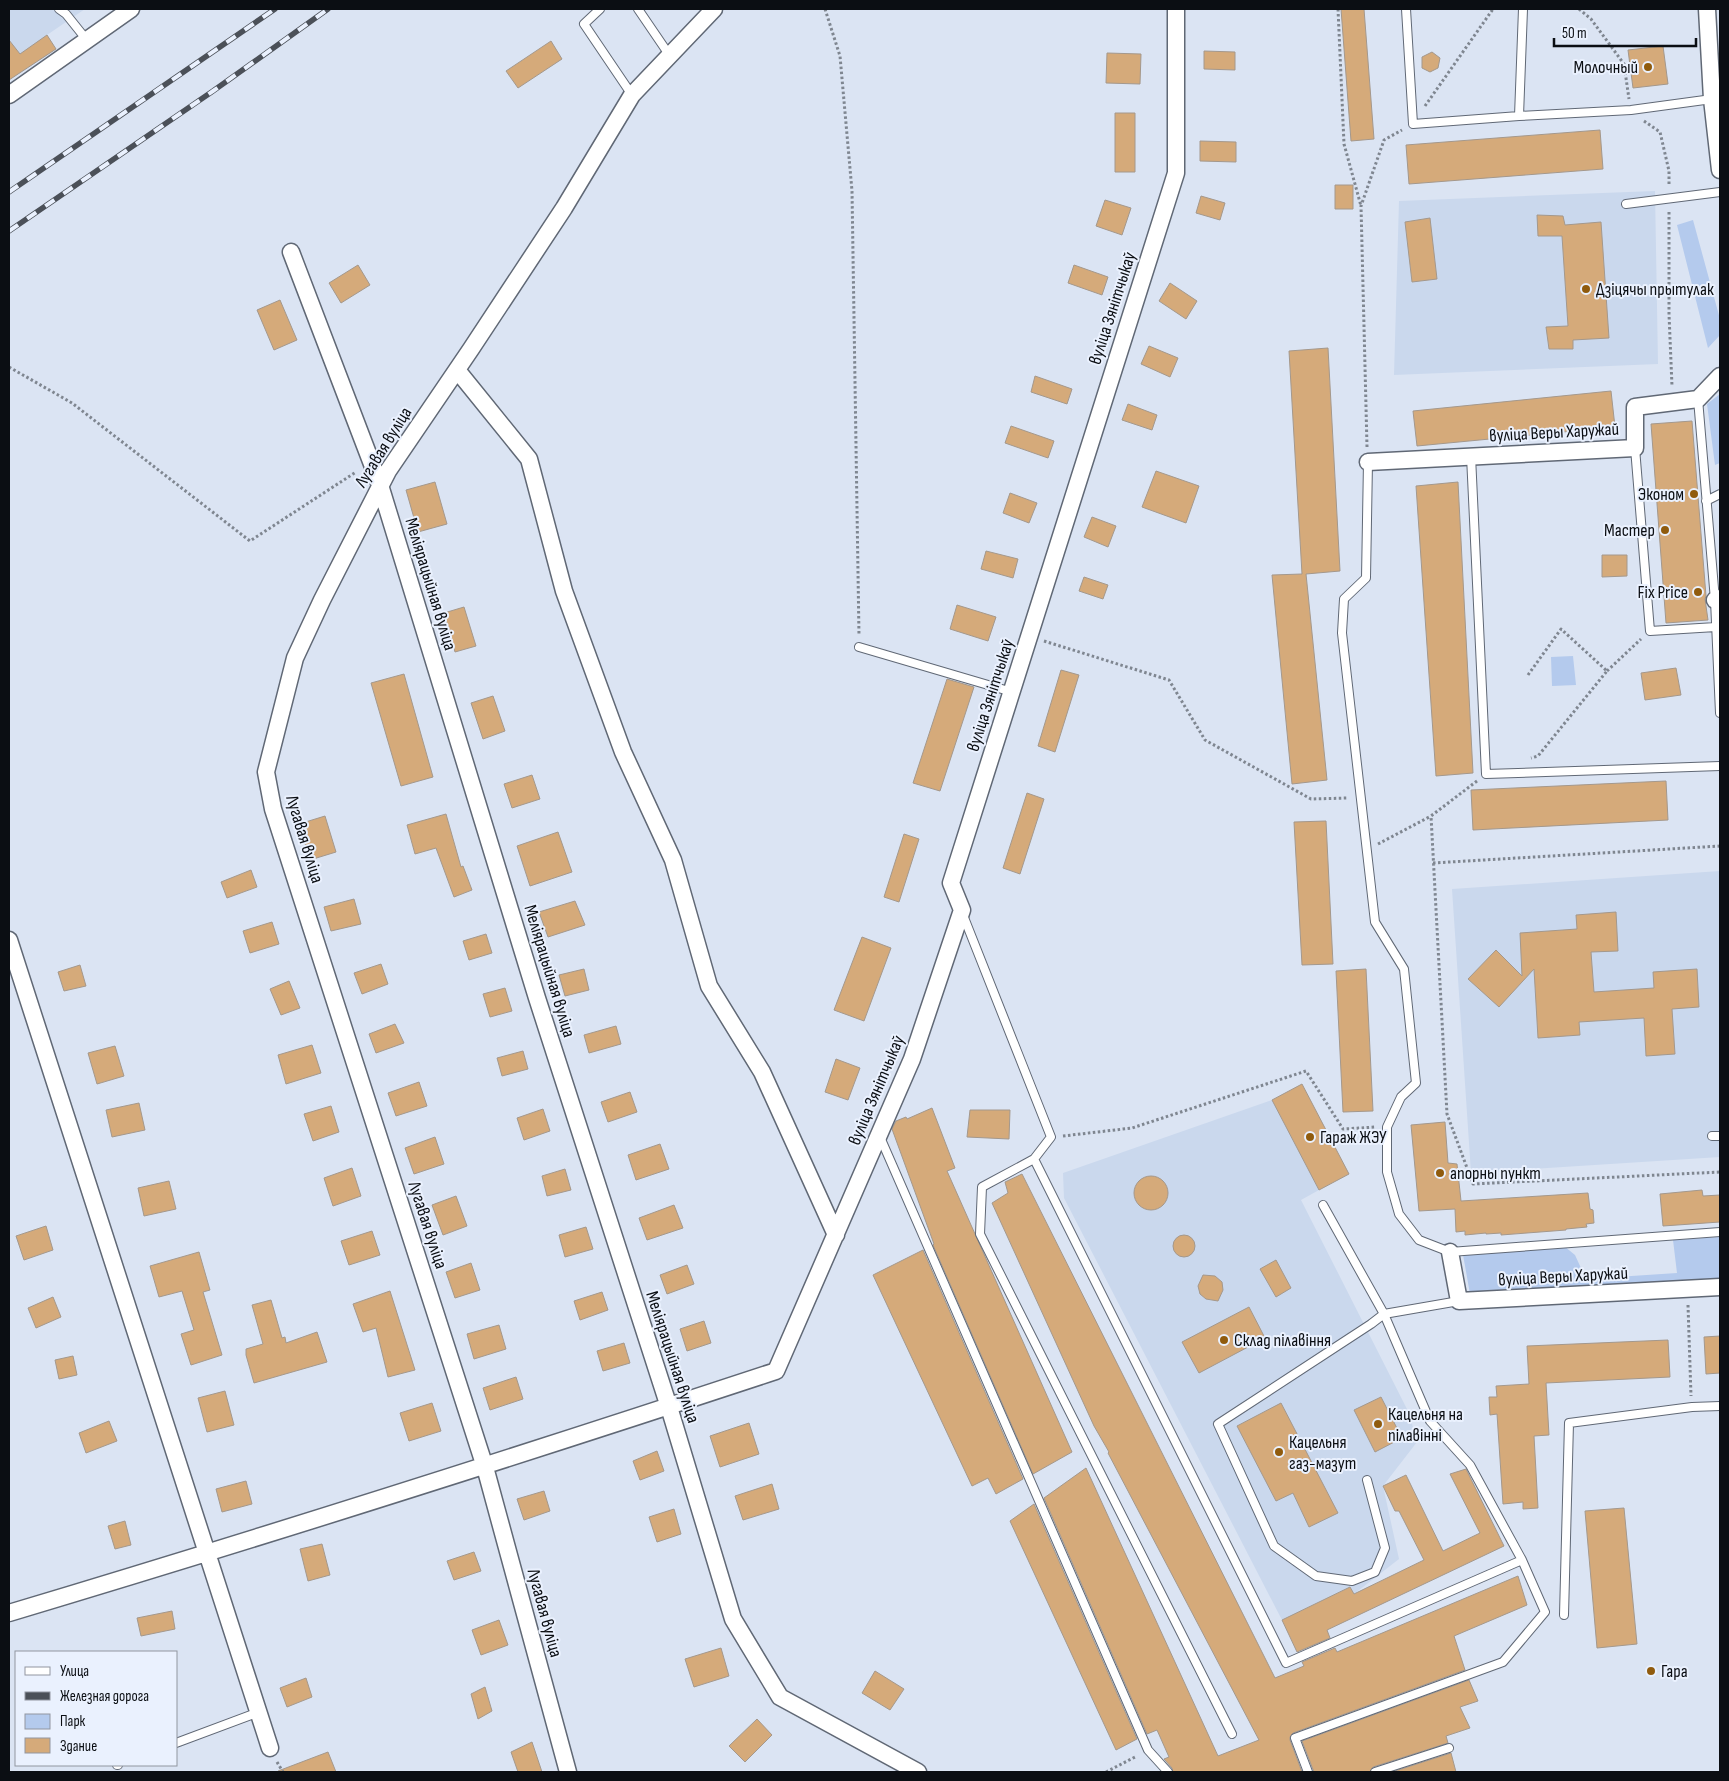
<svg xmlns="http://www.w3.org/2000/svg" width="1729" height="1781" font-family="'Sofia Sans Condensed',sans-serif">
  <rect width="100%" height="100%" fill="#dbe4f3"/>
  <path fill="#cad8ed" d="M9 9H85L47 35 56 49 9 80Z
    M1655 191 1658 364 1394 375 1399 201Z
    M1720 871V1157L1471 1173 1452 889Z
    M1272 1100 1319 1190 1301 1200 1409 1413 1417 1442 1383 1486 1399 1559 1354 1594 1350 1587 1282 1620 1064 1198 1063 1173Z"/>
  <path fill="#b4caed" d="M1693 220 1720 319V335L1708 348 1677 225Z
    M1720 394V463L1715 465 1707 404Z
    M1573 656 1576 685 1552 686 1551 657Z
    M1720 1237V1281L1470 1294 1462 1249 1564 1246 1575 1255 1586 1279 1677 1273 1673 1240Z"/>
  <path fill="#d5aa7a" stroke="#a4988c" d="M1341 9H1364L1374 139 1351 141Z
    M47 35 56 49 9 80V40L20 54Z
    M551 41 562 59 518 88 506 71Z
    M1663 46 1668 84 1633 88 1628 50Z
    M1204 51 1235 52V70L1204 69Z
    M1432 52 1440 58 1438 68 1430 72 1422 68V57Z
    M1107 53 1141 54 1140 84 1106 83Z
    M1115 113H1135V172H1115Z
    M1600 130 1603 169 1409 184 1406 145Z
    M1200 141 1236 142V162L1200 161Z
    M1335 185H1353V209H1335Z
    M1201 196 1225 203 1220 220 1196 213Z
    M1105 200 1131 208 1122 235 1096 226Z
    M1537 215 1563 216 1565 225 1601 222 1609 338 1573 340V349H1549L1546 327 1568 326 1562 236H1538Z
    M1430 218 1437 279 1412 282 1405 222Z
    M358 265 370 285 341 303 329 283Z
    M1074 265 1108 277 1102 295 1068 283Z
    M1170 283 1197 301 1186 319 1159 301Z
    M280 300 297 340 274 350 257 310Z
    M1149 346 1178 358 1170 377 1141 364Z
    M1328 348 1340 571 1306 574 1327 780 1292 784 1272 575 1302 574 1289 351Z
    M1035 376 1072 389 1067 404 1031 392Z
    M1611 391 1615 427 1417 446 1413 411Z
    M1128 404 1157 415 1152 430 1122 420Z
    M1692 421 1706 596 1705 599 1708 620 1666 623 1651 424Z
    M1011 426 1054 441 1048 458 1005 443Z
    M1156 471 1199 486 1186 523 1142 507Z
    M435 482 447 524 418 532 406 490Z
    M1458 482 1473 773 1436 776 1416 486Z
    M1010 493 1037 503 1029 523 1003 513Z
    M1092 517 1116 526 1108 547 1084 537Z
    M986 551 1018 559 1013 578 981 569Z
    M1602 555H1627V576L1602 577Z
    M1084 577 1108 585 1103 599 1079 591Z
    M957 605 996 617 988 641 950 629Z
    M464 607 476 646 455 652 444 613Z
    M1676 668 1681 695 1645 700 1641 673Z
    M1061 670 1079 675 1055 752 1038 746Z
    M404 674 433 777 401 786 371 683Z
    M947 679 974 687 940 791 913 783Z
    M493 696 505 731 483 739 471 703Z
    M532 775 540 799 512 808 504 784Z
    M1666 781 1668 820 1473 830 1471 790Z
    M1027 793 1044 799 1020 874 1003 868Z
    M446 814 461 867 463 866 472 890 454 897 436 848 415 854 407 825Z
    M325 816 336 852 310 860 299 824Z
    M1326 821 1333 964 1302 965 1294 822Z
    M558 832 572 872 530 886 517 846Z
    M904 834 919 839 899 902 884 897Z
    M251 870 257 887 227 898 221 882Z
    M354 899 361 924 331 931 324 907Z
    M575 901 585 925 548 937 539 912Z
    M1616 912 1618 951 1591 952 1594 992 1654 988 1653 972 1697 969 1699 1007 1672 1009 1675 1054 1646 1056 1644 1018 1579 1022 1580 1035 1538 1038 1534 969 1499 1007 1468 979 1496 950 1522 976 1520 933 1577 929 1576 915Z
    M272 922 279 944 250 953 243 931Z
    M486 934 492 953 469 960 463 941Z
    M862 937 891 948 864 1021 834 1010Z
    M381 964 388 984 362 994 354 973Z
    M80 965 86 986 64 991 58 972Z
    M584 969 589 990 565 996 559 975Z
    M1366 969 1373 1111 1343 1112 1336 971Z
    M289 981 300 1008 281 1015 270 989Z
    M505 988 512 1011 490 1017 483 994Z
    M395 1024 404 1043 376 1053 369 1034Z
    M616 1026 621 1044 589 1053 584 1035Z
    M312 1045 321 1073 286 1084 278 1055Z
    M115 1046 124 1076 97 1084 88 1053Z
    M523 1051 528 1069 502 1076 497 1058Z
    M836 1059 860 1068 848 1100 825 1092Z
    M419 1082 427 1106 396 1116 388 1093Z
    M1302 1084 1349 1174 1319 1190 1272 1100Z
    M630 1092 637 1112 608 1122 601 1102Z
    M139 1103 145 1130 112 1137 106 1110Z
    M331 1106 339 1132 313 1141 304 1114Z
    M932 1108 955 1168 947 1171 1072 1452 1033 1474 933 1245 934 1244 892 1129 896 1121 906 1117 907 1119Z
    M543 1109 550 1131 524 1140 517 1118Z
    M970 1110H1010L1009 1139 967 1137Z
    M1445 1122 1448 1163 1457 1164 1461 1201 1588 1193 1590 1209 1593 1210 1594 1223 1586 1224 1587 1227 1566 1229V1230L1501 1235V1233L1486 1234V1233L1465 1235V1231L1456 1232 1455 1209 1419 1211 1411 1125Z
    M435 1137 444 1164 414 1174 405 1148Z
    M660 1144 669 1169 636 1180 628 1155Z
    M352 1168 361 1196 333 1206 324 1178Z
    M565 1169 571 1190 547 1196 542 1176Z
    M1022 1174 1275 1678 1304 1666 1302 1662 1335 1648 1337 1652 1518 1576 1527 1605 1454 1636 1465 1670 1293 1733 1290 1737V1740L1302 1772H1173L1172 1768 1164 1759 1169 1757 1157 1730 1147 1734 1044 1498 1086 1468 1218 1756 1259 1740 1108 1453 1109 1452 1094 1426 992 1203 1008 1193 1005 1182Z
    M1134 1193a17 17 0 1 1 34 0a17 17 0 1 1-34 0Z
    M169 1181 176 1209 144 1216 138 1188Z
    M1702 1190 1703 1196 1720 1195V1222L1663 1226 1660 1194Z
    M456 1196 467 1226 443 1235 432 1205Z
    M674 1205 683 1228 647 1240 639 1218Z
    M46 1226 53 1250 24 1260 16 1236Z
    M586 1227 593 1249 565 1257 559 1235Z
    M372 1231 380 1255 349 1265 341 1241Z
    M1173 1246a11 11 0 1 1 22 0a11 11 0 1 1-22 0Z
    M923 1250 1023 1479 996 1494 988 1478 972 1486 873 1275Z
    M199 1252 210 1290 203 1292 222 1355 191 1365 181 1334 194 1330 182 1291 159 1297 150 1266Z
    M1276 1260 1291 1288 1276 1297 1260 1269Z
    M471 1263 480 1290 455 1298 446 1272Z
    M687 1265 694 1284 667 1294 660 1275Z
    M1203 1275 1215 1276 1222 1282 1223 1290 1218 1301 1206 1299 1200 1294 1198 1286Z
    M390 1291 415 1370 388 1377 376 1328 363 1332 353 1304Z
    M602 1292 608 1310 580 1320 574 1301Z
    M53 1297 61 1317 36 1328 28 1308Z
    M271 1300 282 1338 285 1337 286 1343 317 1332 327 1362 254 1383 246 1355V1349L263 1344 252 1305Z
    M1249 1307 1265 1338 1199 1373 1182 1342Z
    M704 1321 711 1343 687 1351 680 1329Z
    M499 1325 506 1349 474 1359 467 1334Z
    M1720 1336V1373L1706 1374 1704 1337Z
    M1668 1340 1670 1377 1546 1383 1549 1435 1534 1436 1538 1508 1523 1509V1502L1503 1504 1497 1414 1490 1415 1489 1397H1497L1496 1386 1529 1384 1527 1346Z
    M624 1343 630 1363 603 1371 597 1351Z
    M73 1356 77 1375 59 1379 55 1360Z
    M516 1377 523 1399 490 1410 483 1388Z
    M225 1391 234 1425 207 1432 198 1398Z
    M1381 1397 1402 1438 1375 1452 1354 1410Z
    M432 1403 441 1431 409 1441 400 1413Z
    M1281 1403 1338 1513 1309 1527 1293 1493 1276 1501 1237 1426Z
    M109 1421 117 1441 86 1453 79 1433Z
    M749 1423 759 1454 720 1467 710 1436Z
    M657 1451 664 1471 640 1480 633 1461Z
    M1466 1469 1504 1546 1327 1630 1330 1638 1297 1652 1282 1620 1350 1587 1354 1594 1424 1560 1399 1511H1395L1383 1486 1406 1475 1443 1551 1480 1533 1450 1474Z
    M246 1481 252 1504 222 1512 216 1489Z
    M772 1484 779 1509 743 1520 735 1496Z
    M544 1491 550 1511 524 1520 517 1499Z
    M1034 1504 1137 1739 1116 1750 1010 1521Z
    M1624 1508 1637 1644 1597 1648 1585 1511Z
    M674 1509 681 1534 657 1542 649 1517Z
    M125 1521 131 1545 115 1549 108 1526Z
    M322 1544 330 1575 308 1581 300 1549Z
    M474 1552 481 1571 454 1580 447 1561Z
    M172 1611 175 1629 141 1636 137 1618Z
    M499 1620 508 1645 481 1655 472 1630Z
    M721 1648 729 1676 694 1687 685 1659Z
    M875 1671 904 1689 890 1710 862 1693Z
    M306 1678 312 1697 287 1707 280 1688Z
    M1469 1680 1478 1701 1460 1707 1470 1728 1446 1736 1448 1743 1373 1767 1370 1772H1314L1302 1741Z
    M485 1687 492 1711 478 1719 471 1694Z
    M757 1719 772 1735 745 1762 729 1746Z
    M532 1742 542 1772H518L511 1752Z
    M328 1752 336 1772H279L278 1771Z
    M1451 1753 1456 1772H1392Z"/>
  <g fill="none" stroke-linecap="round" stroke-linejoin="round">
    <g stroke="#606875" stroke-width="10">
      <path id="lane" d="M59 9 66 14 86 39
        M600 9 584 24 632 95
        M638 9 670 56
        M1406 9 1413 124 1519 116 1523 9
        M1519 116 1631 110 1712 99
        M1626 204 1720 192
        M1698 399 1715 600 1720 713
        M1635 448 1650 631 1716 627
        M1471 456 1486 774 1720 766
        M1368 462 1366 578 1344 599 1342 633 1375 922 1404 969 1416 1083 1401 1097 1387 1127V1172L1399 1214 1419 1240 1450 1252 1720 1232
        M1706 501 1720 494
        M859 647 1012 692
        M963 915 1051 1137 1034 1159 1286 1663 1522 1560 1470 1465 1430 1421 1384 1314 1323 1205
        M1712 1136H1720
        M880 1137 1148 1750 1168 1772
        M1034 1159 982 1187 980 1234 1232 1734
        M1367 1480 1385 1548 1375 1572 1352 1581 1316 1576 1274 1546 1218 1424 1371 1324 1384 1314 1459 1301
        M1564 1615 1569 1423 1692 1407 1720 1406
        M176 1743 259 1712
        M117 1765H118
        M1308 1772 1295 1738 1503 1662 1545 1612 1522 1560
        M1375 1772 1449 1748"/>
    </g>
    <g stroke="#606875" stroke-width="19">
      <path id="street" d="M1707 9 1712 99 1720 170
        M9 95 131 9
        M291 252 380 485 537 998 669 1407 733 1619 780 1697 918 1772
        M457 370 529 459 564 591 623 752 673 860 709 986 762 1072 836 1235
        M1368 462 1635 448V407L1698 399 1720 376
        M1715 600 1720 598
        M9 940 270 1748
        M1450 1252 1459 1301 1720 1287
        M9 1613C266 1536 521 1455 776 1371L912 1059 962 910 951 883 1176 173V9
        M568 1772 485 1467 273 809 266 772 295 658 322 600 388 471 471 349 564 208 632 95 714 9"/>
    </g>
    <path stroke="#7f8690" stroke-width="3" stroke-dasharray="2.5 2.5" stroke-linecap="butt" d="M825 9 840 56 852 191 859 636
      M1338 9 1344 144 1361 206
      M1579 9 1591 19 1624 64 1629 99
      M1425 106 1493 9
      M1644 121 1660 132 1669 171V186
      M1669 212V314L1672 386
      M9 367 72 403 250 541 356 472
      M1367 447 1361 206 1384 140 1402 130
      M1044 641 1169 680 1205 740 1311 799 1348 798
      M1607 671 1641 639
      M1528 675 1561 629 1607 671 1538 756 1531 758
      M1477 781 1431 816 1447 1114 1473 1184 1720 1172
      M1378 844 1431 816
      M1433 863 1720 846
      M1063 1136 1132 1128 1306 1071 1343 1129 1376 1127
      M1688 1305 1691 1396
      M277 1762 283 1772
      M1106 1772 1137 1756"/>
    <use href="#lane" stroke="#fff" stroke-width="8"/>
    <use href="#street" stroke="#fff" stroke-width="16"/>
    <g stroke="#4b5058" stroke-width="5.5">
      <path id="rail" d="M9 192 275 9
        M9 231 213 91 328 9"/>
    </g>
    <use href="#rail" stroke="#eaf1fe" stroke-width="4" stroke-dasharray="11" stroke-linecap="butt"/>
  </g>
  <g fill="#905b0d" stroke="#eaf1fe" stroke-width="2">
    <circle cx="1648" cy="67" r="5"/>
    <circle cx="1586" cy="289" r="5"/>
    <circle cx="1694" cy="494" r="5"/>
    <circle cx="1665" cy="530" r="5"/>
    <circle cx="1698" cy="592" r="5"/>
    <circle cx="1310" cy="1137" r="5"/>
    <circle cx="1440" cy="1173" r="5"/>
    <circle cx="1224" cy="1340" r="5"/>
    <circle cx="1378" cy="1424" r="5"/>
    <circle cx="1279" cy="1452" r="5"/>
    <circle cx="1651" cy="1671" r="5"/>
  </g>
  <g text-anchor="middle" stroke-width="4" stroke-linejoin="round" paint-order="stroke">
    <g font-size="18" fill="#0b0e13" stroke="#eaf1fe" text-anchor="start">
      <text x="1638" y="73" text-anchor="end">Молочный</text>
      <text x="1596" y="295">Дзіцячы прытулак</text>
      <text x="1684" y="500" text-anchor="end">Эконом</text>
      <text x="1655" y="536" text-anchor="end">Мастер</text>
      <text x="1688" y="598" text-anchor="end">Fix Price</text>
      <text x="1320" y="1143">Гараж ЖЭУ</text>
      <text x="1450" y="1179">апорны пункт</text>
      <text x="1234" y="1346">Склад пілавіння</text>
      <text x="1388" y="1420">Кацельня на<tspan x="1388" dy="21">пілавінні</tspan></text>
      <text x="1289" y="1448">Кацельня<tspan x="1289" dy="21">газ-мазут</tspan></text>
      <text x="1661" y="1677">Гара</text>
    </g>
    <g font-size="18" fill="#0b0e13" stroke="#eaf1fe">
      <text transform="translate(1112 308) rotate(-72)" y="6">вуліца Зянітчыкаў</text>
      <text transform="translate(1554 432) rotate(-3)" y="6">вуліца Веры Харужай</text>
      <text transform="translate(383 447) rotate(-58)" y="6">Лугавая вуліца</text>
      <text transform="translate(431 584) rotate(73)" y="6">Меліярацыйная вуліца</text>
      <text transform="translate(990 695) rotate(-72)" y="6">вуліца Зянітчыкаў</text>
      <text transform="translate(305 839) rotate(73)" y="6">Лугавая вуліца</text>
      <text transform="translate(550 971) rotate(73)" y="6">Меліярацыйная вуліца</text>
      <text transform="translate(876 1090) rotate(-67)" y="6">вуліца Зянітчыкаў</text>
      <text transform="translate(428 1225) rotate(72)" y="6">Лугавая вуліца</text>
      <text transform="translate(1563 1276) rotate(-3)" y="6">вуліца Веры Харужай</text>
      <text transform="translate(673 1357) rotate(72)" y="6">Меліярацыйная вуліца</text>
      <text transform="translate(545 1613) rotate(75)" y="6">Лугавая вуліца</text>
    </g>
  </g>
  <rect width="1729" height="1781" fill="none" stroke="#0b0e13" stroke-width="20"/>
  <rect x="15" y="1651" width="162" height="115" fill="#eaf1fe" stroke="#9196a0"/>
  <rect x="25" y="1667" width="25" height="8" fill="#ffffff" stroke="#9196a0"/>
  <text x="60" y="1676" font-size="15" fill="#0b0e13">Улица</text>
  <rect x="25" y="1692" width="25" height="8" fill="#4b5058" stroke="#9196a0"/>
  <text x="60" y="1701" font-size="15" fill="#0b0e13">Железная дорога</text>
  <rect x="25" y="1714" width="25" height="15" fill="#b4caed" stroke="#9196a0"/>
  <text x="60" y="1726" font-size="15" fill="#0b0e13">Парк</text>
  <rect x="25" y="1738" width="25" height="15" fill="#d5aa7a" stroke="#9196a0"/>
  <text x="60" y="1751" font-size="15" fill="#0b0e13">Здание</text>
  <path d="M1554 38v8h142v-8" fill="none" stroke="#0b0e13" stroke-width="2.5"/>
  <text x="1562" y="38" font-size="15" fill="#0b0e13" stroke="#eaf1fe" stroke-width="4" paint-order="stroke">50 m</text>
</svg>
